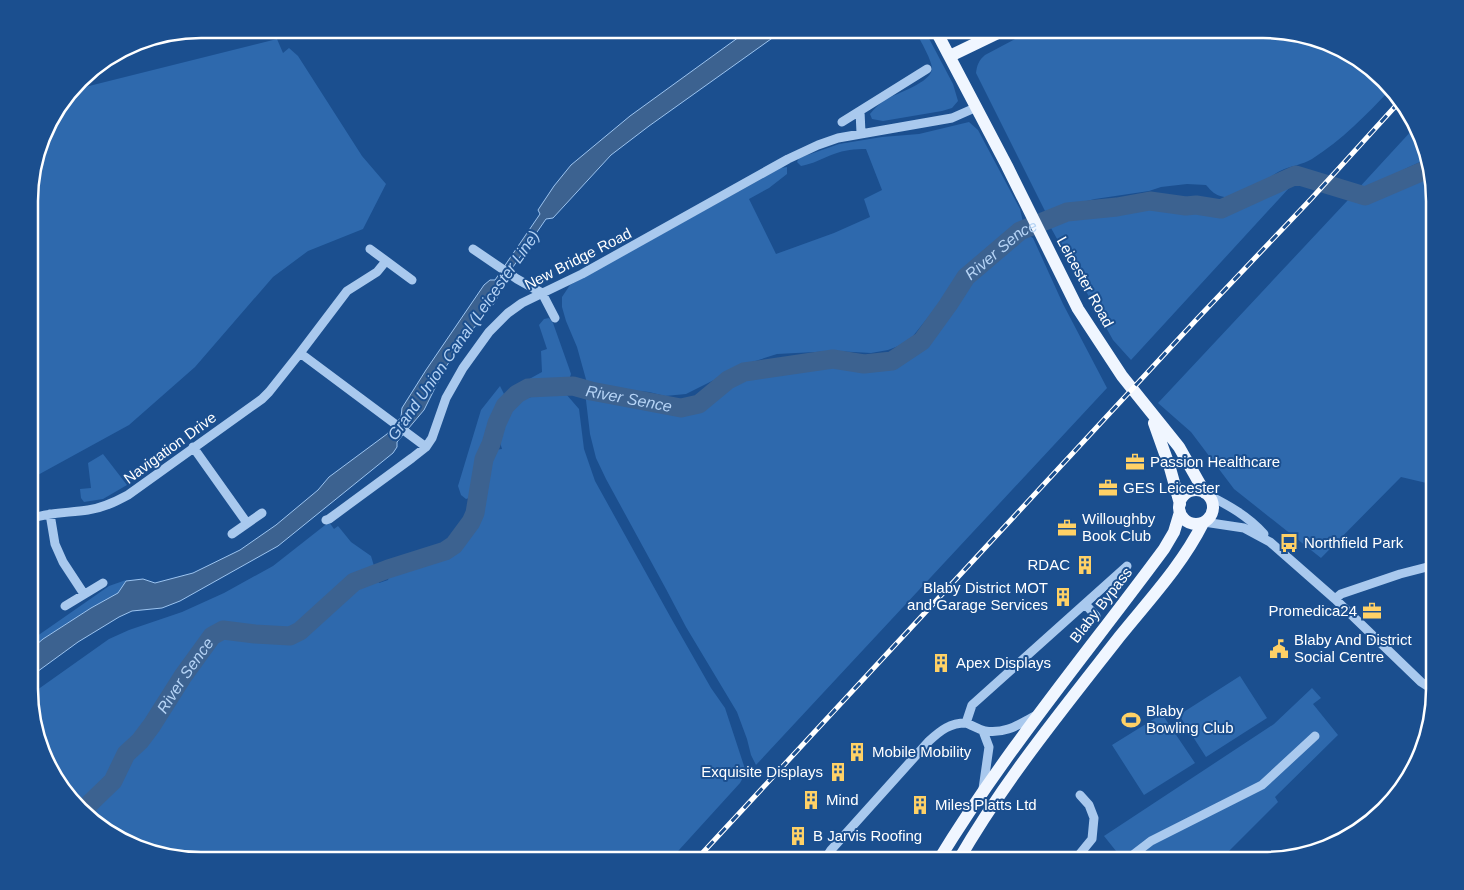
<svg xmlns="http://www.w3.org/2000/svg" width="1464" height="890" font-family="Helvetica,sans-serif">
  <rect width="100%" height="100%" fill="#1b4f8f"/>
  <path fill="#2e69ad" d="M914 29H924L953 84 958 101 952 108 942 111 883 121 872 119 870 114C875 108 879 104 885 100 896 93 932 83 932 68 931 58 919 38 914 29Z
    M1034 29H1264L1350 52 1390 90C1366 115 1342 140 1312 159 1302 165 1290 166 1280 171 1263 180 1236 208 1214 193 1211 191 1209 188 1206 185L1187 184 1161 187 1149 191 1095 199 1045 211 976 73C977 65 979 60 985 55Z
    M277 39 283 53 289 48 298 56 362 156 386 184 363 229 308 251 273 277 195 367 129 425 36 476H30V178L47 124 73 90Z
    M969 122 978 130 1020 209 1023 222 972 263 913 336 901 345 888 350 871 353 835 351 777 354 746 364 686 394 665 396 649 392 597 387 587 383 577 347 566 321 562 307V297L570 285 781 168 787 167V174L769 188 749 199 776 254 834 233 870 217 864 199 882 190 866 149C855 149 844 150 834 154 823 158 813 164 801 166L797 162 799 158 839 144 882 137 919 134Z
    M1414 128 1425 160C1418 163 1410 166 1403 170 1388 179 1373 190 1356 191Z
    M1429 170 1435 189V485L1401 477 1321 558 1234 489 1191 432 1158 403 1348 200 1379 193Z
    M1290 187 1131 360 1113 340 1051 228V223L1062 217H1080L1167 201 1184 203 1212 211 1227 212 1275 188Z
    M1022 232 1033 238 1063 304 1107 388 756 765 751 755 747 739 737 712 686 627 666 589 606 479 596 458 590 434 585 392 625 402 685 411 696 409 713 401 746 373 773 370H791L828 363 854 366H875L898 361 924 345 942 321 969 277Z
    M549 318 553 323 569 368 571 374 569 380 552 383 543 381 517 390 511 389 542 372 541 351 547 349 539 325 544 319Z
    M500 386 504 394 493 419 475 467 472 497 466 499 461 495 458 486 481 410Z
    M554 392 566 394 579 409 584 449 595 481 671 618 711 688 725 708 746 772 740 783 669 861H200L114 838 58 785 30 712V695L109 639 129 630 182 612 224 593 273 566 329 522 334 529 338 526 351 542 371 556 379 583 388 580 390 573C427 561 449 570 471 530 475 524 480 517 481 510 482 489 482 469 493 450L502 449 498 436 502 422 514 405 527 398Z
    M103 454 127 485 103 499 84 502 81 498 80 489 91 488 88 463Z
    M126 580 119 593 91 608 43 639 30 650V641L109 586Z
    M1240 676 1267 718 1206 757 1179 715Z
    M1312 688 1321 698 1313 704 1338 735 1275 797 1278 802 1219 861H1124L1104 836 1274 724Z
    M1162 714 1195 763 1144 795 1112 745Z"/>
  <path fill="#3c6290" stroke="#9cc4f0" d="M750 29H785L649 126 611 155 553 218 546 219 502 283 501 290 495 302 468 335 445 368 424 410 397 442V447L393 453 278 546 180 601 162 608 132 611 119 617 78 642 30 677V650L43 639 91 608 118 593 126 581 143 579 155 583 193 573 240 550 276 525 318 490 329 477 387 434 401 417 402 408 426 370 484 285 490 280H495L540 214 538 210 554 186 571 165 630 116Z"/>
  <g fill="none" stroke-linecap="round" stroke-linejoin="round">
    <path stroke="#3c6290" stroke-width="19" id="s1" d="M84 809 113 781 126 754 140 741 152 725 183 676 212 636 223 630 255 634 290 636 300 631 354 582 388 569 445 551 454 545 471 522 475 513 484 459 491 444 497 423 505 406 517 394 528 388 573 386 591 391 681 408 699 404 728 380 744 372 833 359 864 364 892 361 922 341 948 305 966 277 1020 231 1067 212 1117 207 1150 201 1186 206 1196 205 1221 209 1296 175 1365 196 1428 169"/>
    <path stroke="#a9c9ee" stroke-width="9" d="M860 111 861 133
      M842 122 927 69
      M370 249 412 280
      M473 249 517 279 542 293 555 318
      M386 261 377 272 347 291 300 353 426 447
      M193 447 247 523
      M1208 495C1228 505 1248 516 1264 534
      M50 514 55 544 63 562 84 594
      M30 519C49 512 69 513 88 510 103 508 115 502 128 495L262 399 269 392 300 353
      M326 520 329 519 412 458 426 447 432 438 446 398 463 368 489 332 508 313 522 303 582 274 788 159 818 145 838 138 952 118 977 107
      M1204 522 1244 528 1270 542 1335 599 1421 682 1432 689 1435 698
      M232 534 262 513
      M1335 599 1341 594 1400 574 1435 565
      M1086 605 1096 616
      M65 606 103 583
      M966 723C972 725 979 730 985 731 1005 734 1018 725 1035 716
      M983 731 989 747 983 789
      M824 861 831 850 929 741C941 730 950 723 966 723L972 705 1127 566
      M1074 861 1092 839 1094 818 1089 805 1080 795
      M1125 861 1151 841 1262 785 1315 736"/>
    <path stroke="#f0f6ff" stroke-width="12" d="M935 29 1007 166 1078 309 1122 376 1179 447 1205 493
      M950 56 1006 29
      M1154 423 1170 468 1180 504
      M1179 507a17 17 0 1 1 34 0a17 17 0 1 1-34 0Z
      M938 861C1005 751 1088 652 1164 549L1174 532 1180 512
      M958 861C1004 781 1063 709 1120 636 1149 600 1182 565 1203 523"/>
    <g stroke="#fff" stroke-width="5">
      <path id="rail" d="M695 861 1197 319 1311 199 1401 100"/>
    </g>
    <use href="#rail" stroke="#1b4f8f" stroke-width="3" stroke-dasharray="9" stroke-linecap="butt"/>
  </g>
  <defs>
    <g id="office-bare" transform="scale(1.5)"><path d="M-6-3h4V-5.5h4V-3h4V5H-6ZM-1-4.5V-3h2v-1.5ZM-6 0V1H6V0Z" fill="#ffd166" stroke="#1b4f8f" stroke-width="2.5" paint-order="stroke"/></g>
    <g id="bus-bare" transform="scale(1.5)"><path d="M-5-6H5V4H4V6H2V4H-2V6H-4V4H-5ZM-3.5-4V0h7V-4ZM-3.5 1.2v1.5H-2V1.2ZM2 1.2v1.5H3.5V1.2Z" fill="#ffd166" stroke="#1b4f8f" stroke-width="2.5" paint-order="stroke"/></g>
    <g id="building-bare" transform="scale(1.5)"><path d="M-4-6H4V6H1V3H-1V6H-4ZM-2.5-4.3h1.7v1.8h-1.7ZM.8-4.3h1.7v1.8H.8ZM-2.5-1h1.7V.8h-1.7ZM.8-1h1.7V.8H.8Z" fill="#ffd166" stroke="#1b4f8f" stroke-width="2.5" paint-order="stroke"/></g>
    <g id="civic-bare" transform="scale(1.5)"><path d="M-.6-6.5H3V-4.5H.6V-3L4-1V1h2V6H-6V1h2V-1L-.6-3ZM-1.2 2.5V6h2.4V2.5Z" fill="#ffd166" stroke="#1b4f8f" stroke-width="2.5" paint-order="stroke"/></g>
    <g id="stadium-bare" transform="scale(1.5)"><path d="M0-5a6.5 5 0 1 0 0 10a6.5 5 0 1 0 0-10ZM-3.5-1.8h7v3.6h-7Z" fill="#ffd166" stroke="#1b4f8f" stroke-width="2.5" paint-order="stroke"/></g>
  </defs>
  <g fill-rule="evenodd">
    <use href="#office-bare" x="1135" y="462"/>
    <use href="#office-bare" x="1108" y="488"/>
    <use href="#office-bare" x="1067" y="528"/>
    <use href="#bus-bare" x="1289" y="543"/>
    <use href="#building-bare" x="1085" y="565"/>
    <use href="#building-bare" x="1063" y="597"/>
    <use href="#office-bare" x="1372" y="611"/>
    <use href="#civic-bare" x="1279" y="649"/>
    <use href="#building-bare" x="941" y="663"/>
    <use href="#stadium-bare" x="1131" y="720"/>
    <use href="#building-bare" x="857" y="752"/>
    <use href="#building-bare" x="838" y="772"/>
    <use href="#building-bare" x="811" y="800"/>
    <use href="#building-bare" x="920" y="805"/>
    <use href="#building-bare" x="798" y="836"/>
  </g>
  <g text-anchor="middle" stroke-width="4" stroke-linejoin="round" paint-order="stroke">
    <g font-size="15" fill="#fff" stroke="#1b4f8f">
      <text transform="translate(578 259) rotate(-27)" y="5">New Bridge Road</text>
      <text transform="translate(1085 282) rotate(61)" y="5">Leicester Road</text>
      <text transform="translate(170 448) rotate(-36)" y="5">Navigation Drive</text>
      <text transform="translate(1101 605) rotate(-52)" y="5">Blaby Bypass</text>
    </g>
    <g font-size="15" fill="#fff" stroke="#1b4f8f" text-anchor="start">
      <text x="1150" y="467">Passion Healthcare</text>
      <text x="1123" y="493">GES Leicester</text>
      <text x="1082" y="524">Willoughby<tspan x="1082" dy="17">Book Club</tspan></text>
      <text x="1304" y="548">Northfield Park</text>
      <text x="1070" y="570" text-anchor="end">RDAC</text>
      <text x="1048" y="593" text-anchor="end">Blaby District MOT<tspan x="1048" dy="17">and Garage Services</tspan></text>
      <text x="1357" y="616" text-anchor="end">Promedica24</text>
      <text x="1294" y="645">Blaby And District<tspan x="1294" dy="17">Social Centre</tspan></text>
      <text x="956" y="668">Apex Displays</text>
      <text x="1146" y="716">Blaby<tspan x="1146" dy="17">Bowling Club</tspan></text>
      <text x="872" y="757">Mobile Mobility</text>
      <text x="823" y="777" text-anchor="end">Exquisite Displays</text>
      <text x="826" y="805">Mind</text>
      <text x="935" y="810">Miles Platts Ltd</text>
      <text x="813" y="841">B Jarvis Roofing</text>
    </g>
    <g font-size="16" font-style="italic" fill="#b5d3f5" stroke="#1b4f8f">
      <text dy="6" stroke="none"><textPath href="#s1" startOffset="1205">River Sence</textPath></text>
      <text transform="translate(463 335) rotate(-55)" y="6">Grand Union Canal (Leicester Line)</text>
      <text dy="6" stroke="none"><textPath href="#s1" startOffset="770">River Sence</textPath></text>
      <text dy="6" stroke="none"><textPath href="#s1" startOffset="169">River Sence</textPath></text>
    </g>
  </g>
  <path d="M0 0H1464V890H0ZM201 38H1263A163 163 0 0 1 1426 201V689A163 163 0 0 1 1263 852H201A163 163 0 0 1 38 689V201A163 163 0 0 1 201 38Z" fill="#1b4f8f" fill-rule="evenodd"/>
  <path fill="none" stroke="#fff" stroke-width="2.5" d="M201 38H1263A163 163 0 0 1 1426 201V689A163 163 0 0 1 1263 852H201A163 163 0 0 1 38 689V201A163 163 0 0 1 201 38Z"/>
</svg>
